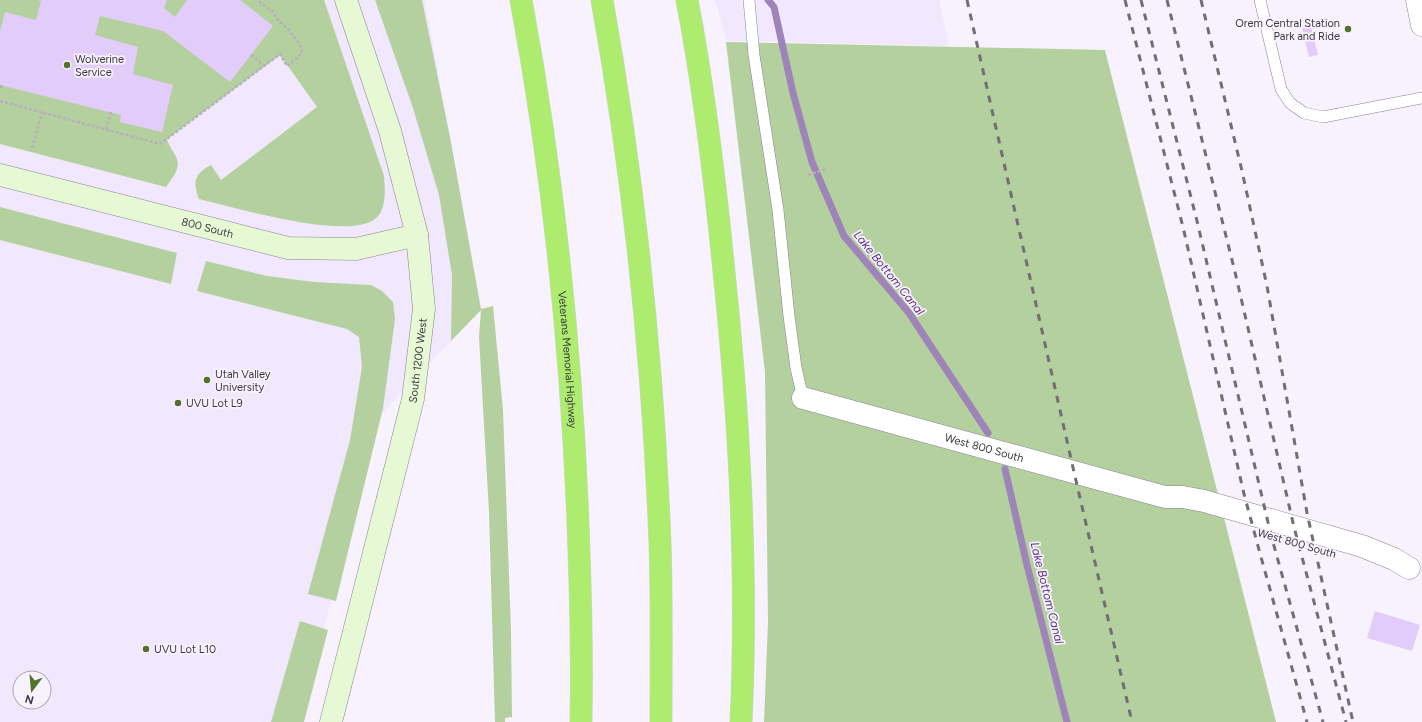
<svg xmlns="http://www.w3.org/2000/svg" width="1422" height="722" font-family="Figtree,sans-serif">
  <rect width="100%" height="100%" fill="#f8f2ff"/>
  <path fill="#f2e8fe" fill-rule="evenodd" d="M0 0H425L481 309 378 418 300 722H0ZM20 678H44V702H20Z
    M715 0H939L949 46 726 41Z"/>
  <path fill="#b4d09e" d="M0 0H324L384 176C385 190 387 209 375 219 348 241 233 207 199 199 192 182 195 173 211 165L221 180 317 107 280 55 167 139C168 144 171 148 174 153 183 167 174 175 166 187L0 144Z
    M375 0H422L450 137 481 309 493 306 503 410 511 631 512 717 505 718V722H495L489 512 479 337 481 310 451 341 452 275 439 195 413 108Z
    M726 42 1105 50 1276 722H764L768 622 765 372Z
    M0 207 177 253 171 284 0 240Z
    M206 261 267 276 314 282 371 285 382 291 393 302 395 319 383 408 336 601 308 594 350 440 362 367 359 337 347 329 197 291Z
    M300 621 328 630 304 722H271Z"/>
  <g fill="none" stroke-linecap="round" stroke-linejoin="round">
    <path stroke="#9e84b9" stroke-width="7" d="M768 0 774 7 793 93 812 162 844 236 909 313 988 433
      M1005 469 1027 565 1067 722"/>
  </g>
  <path fill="#e2cdfa" d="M38 0H167L164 8 175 17 187 0H240L273 26 230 82 163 31 100 16 95 35 138 47 133 74 173 85 162 132 120 122 121 115 0 85V31L5 12 36 20 41 1Z
    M1311 26 1318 55 1309 57 1302 28Z
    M1375 611 1420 625 1412 651 1367 638Z"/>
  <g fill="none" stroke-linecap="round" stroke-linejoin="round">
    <g stroke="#8a8294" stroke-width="12">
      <path id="lane" d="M749 0 754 55 778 210 789 316 796 368 803 398
        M1260 0 1281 89 1290 103 1304 113 1323 117 1422 98"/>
    </g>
    <g stroke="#8a8294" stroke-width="23">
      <g id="street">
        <path d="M1417 0 1422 25"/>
        <path id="s1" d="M803 398 1165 497H1183L1204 501 1362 546 1394 559 1409 568"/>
      </g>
    </g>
    <g stroke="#8a8294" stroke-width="23">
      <g id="secondary">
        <path id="s2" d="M0 175 288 248 356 249 417 235"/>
        <path id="s3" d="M331 722 413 399 424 309 417 235 390 131 346 0"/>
      </g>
    </g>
    <g stroke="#d4d3d5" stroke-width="23">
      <g id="highway">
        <path id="s4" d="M521 0C555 182 573 366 579 551 581 608 582 665 581 722"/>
        <path d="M602 0C634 179 653 361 660 543 662 603 661 663 661 722"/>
        <path d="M687 0C705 93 716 188 725 282 740 428 748 575 741 722"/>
      </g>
    </g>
    <path stroke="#b6b0bc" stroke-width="2.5" stroke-dasharray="3 2" stroke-linecap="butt" d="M251 55 265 66
      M0 87 3 86
      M0 101 160 144 280 54 287 66 297 58 302 52 300 44 288 29 279 21 273 12 257 0
      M106 129 111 112
      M32 148 42 113
      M808 175 826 169"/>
    <use href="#lane" stroke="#fff" stroke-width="11"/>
    <use href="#street" stroke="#fff" stroke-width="22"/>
    <use href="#secondary" stroke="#e6f9d4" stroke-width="22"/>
    <use href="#highway" stroke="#adec6f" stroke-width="22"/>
    <path stroke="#726d77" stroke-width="3" stroke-dasharray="7 7" stroke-linecap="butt" d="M967 0 1074 472 1132 722
      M1125 0 1183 227 1244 494 1261 557 1307 722
      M1141 0 1197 221 1271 535 1323 722
      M1167 0 1235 272 1294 527 1346 722
      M1201 0 1242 171 1267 286 1307 513 1353 722"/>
  </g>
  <g fill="#50722b" stroke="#f8f2ff" stroke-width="1.5">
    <circle cx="1348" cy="29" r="4"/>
    <circle cx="67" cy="65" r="4"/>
    <circle cx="207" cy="380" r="4"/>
    <circle cx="178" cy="403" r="4"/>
    <circle cx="146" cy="649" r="4"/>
  </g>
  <g text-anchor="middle" stroke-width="3.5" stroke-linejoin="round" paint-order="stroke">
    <g font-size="11" fill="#3c3840" stroke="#f8f2ff" text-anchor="start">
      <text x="1340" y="27" text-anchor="end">Orem Central Station<tspan x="1340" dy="13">Park and Ride</tspan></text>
      <text x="75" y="63">Wolverine<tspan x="75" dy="13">Service</tspan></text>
      <text x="215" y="378">Utah Valley<tspan x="215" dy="13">University</tspan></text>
      <text x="186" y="407">UVU Lot L9</text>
      <text x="154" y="653">UVU Lot L10</text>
    </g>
    <g font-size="11" fill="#3c3840" stroke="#f8f2ff">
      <text dy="4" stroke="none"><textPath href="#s2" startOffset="214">800 South</textPath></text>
      <text dy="4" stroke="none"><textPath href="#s4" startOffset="363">Veterans Memorial Highway</textPath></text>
      <text dy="4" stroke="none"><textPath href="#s3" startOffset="372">South 1200 West</textPath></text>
      <text dy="4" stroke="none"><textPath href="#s1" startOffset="188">West 800 South</textPath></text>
      <text transform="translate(1297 543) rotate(16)" y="4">West 800 South</text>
    </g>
    <g font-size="12" font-style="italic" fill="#5a2d80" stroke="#f8f2ff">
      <text transform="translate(889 273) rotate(51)" y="4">Lake Bottom Canal</text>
      <text transform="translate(1047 593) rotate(76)" y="4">Lake Bottom Canal</text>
    </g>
  </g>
  <g transform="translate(32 690) rotate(196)"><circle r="19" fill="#f8f2ff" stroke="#ada8b3"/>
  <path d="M0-3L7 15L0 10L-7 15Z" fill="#50722b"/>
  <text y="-6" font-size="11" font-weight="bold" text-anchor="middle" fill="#3c3840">N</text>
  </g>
</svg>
